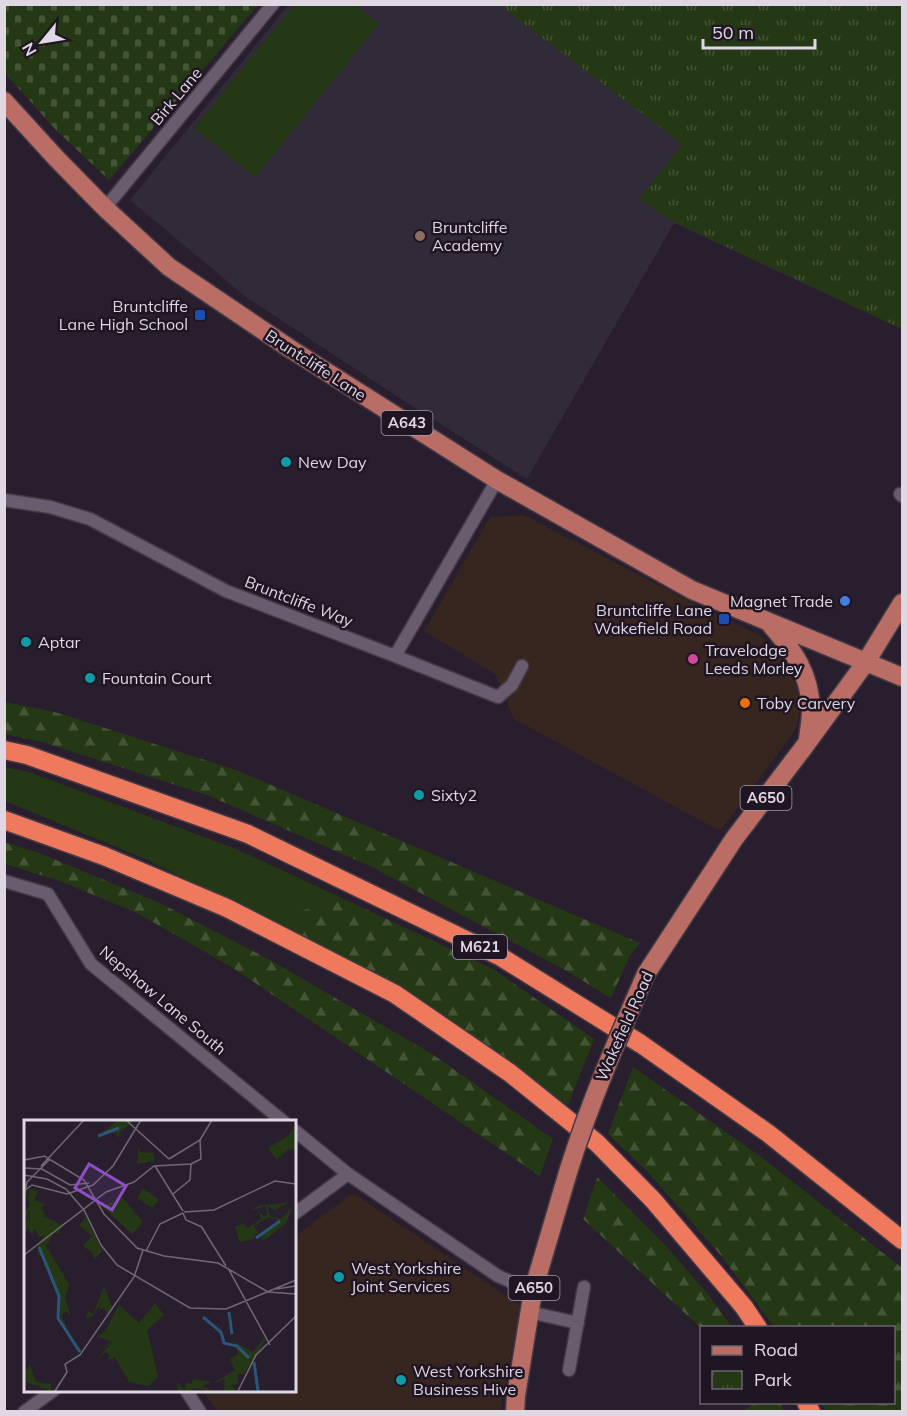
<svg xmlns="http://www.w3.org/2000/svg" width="907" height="1416" font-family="Mulish,sans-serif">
  <defs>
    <pattern id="forest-firs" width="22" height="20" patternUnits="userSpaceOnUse" patternTransform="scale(1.5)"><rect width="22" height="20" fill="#253815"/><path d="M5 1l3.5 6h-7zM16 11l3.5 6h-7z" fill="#445437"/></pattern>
    <pattern id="cemetery-stones" width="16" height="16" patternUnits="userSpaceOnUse" patternTransform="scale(1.5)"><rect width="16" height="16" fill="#253815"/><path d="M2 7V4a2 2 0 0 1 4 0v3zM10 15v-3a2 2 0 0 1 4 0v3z" fill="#445437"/></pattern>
    <pattern id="park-tufts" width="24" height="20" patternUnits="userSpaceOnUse" patternTransform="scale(1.5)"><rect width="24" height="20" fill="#253815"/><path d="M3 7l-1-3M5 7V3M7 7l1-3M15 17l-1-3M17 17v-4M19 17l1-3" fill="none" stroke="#445437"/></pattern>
  </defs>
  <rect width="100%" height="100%" fill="#291e2d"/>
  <path fill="#37251f" d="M524 515 687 600 757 634 784 654 795 673 801 693 800 709 797 726 790 737 720 831 514 719 495 674 424 631 490 517Z
    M353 1193 521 1306 500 1411H218L202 1391 294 1390V1237Z"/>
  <path fill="#312a39" d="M288 5H902V329L674 223 527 479 398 397 246 297 130 200Z"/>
  <path fill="#253815" d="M294 5H355L379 24 255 177 194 128Z
    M4 767 29 772 236 849 344 899 303 910 292 932 143 858 5 801Z"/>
  <path fill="url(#forest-firs)" d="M5 702 55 712 236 770 640 943 629 957 611 998 565 970 370 866 207 795 42 742 5 734Z
    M4 842 39 853 160 903 270 960 432 1054 553 1139 540 1176 230 966 137 913 60 881 5 864Z
    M344 899 493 969 594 1039 568 1105 471 1035 292 932 303 910Z
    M633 1067 760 1156 902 1268V1411H826L821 1403 894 1402V1328L774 1327 723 1258 648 1172 608 1134Z
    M597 1177 667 1247 707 1293 732 1327 701 1328 583 1219Z
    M780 1402 784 1411 744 1410 755 1403Z"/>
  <path fill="url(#cemetery-stones)" d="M5 4H258V5L109 180 56 130 5 73Z"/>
  <path fill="url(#park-tufts)" d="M499 5H902V329L674 222 639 199 682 144Z"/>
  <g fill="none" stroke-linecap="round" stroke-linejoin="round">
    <g stroke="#433a46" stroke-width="15">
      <path id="street" d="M105 208 273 4
        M900 494 902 496
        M4 500 50 507 90 519 226 591 395 656 497 480
        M395 656 498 697 512 685 522 666
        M4 881 48 894 91 964 284 1122
        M294 1130 348 1174 498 1276 533 1291
        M294 1214 348 1174
        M529 1312 578 1323
        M569 1370 584 1287
        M186 1390 200 1412
        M24 1412 54 1390"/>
    </g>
    <g stroke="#433a46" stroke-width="21">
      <path id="primary" d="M4 101 56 158 105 208 169 267 289 348 497 480 692 590 902 677
        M771 625C794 651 810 674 811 710 811 720 809 730 808 739
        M646 974 734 839 804 747 866 662 902 603
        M515 1412 516 1396 533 1291 569 1169"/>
    </g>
    <g stroke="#433a46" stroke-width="21">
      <path id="highway" d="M4 750 27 755 248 834 501 957 641 1044 769 1134 902 1240
        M4 820 104 856 227 908 395 994 510 1073 597 1143 653 1200 744 1307 758 1328
        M806 1402 811 1412"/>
    </g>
    <use href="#street" stroke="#695c6e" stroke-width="12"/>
    <use href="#primary" stroke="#b96d64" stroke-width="18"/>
    <use href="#highway" stroke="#ef795d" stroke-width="18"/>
    <g stroke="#433a46" stroke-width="21" stroke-linecap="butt">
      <path id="primary-bridge" d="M569 1169C590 1102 618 1038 646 974"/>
    </g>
    <use href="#primary-bridge" stroke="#b96d64" stroke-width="18"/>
  </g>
  <circle fill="#8d6e63" stroke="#1f1523" stroke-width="2" cx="420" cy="236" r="6"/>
  <g fill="#1a4fb4" stroke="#1f1523" stroke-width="2">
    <rect x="194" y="309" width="12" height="12" rx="3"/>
    <rect x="718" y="613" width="12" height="12" rx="3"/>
  </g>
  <g fill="#0f9aa8" stroke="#1f1523" stroke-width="2">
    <circle cx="286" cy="462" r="6"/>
    <circle cx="26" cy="642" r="6"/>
    <circle cx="90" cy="678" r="6"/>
    <circle cx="419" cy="795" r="6"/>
    <circle cx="339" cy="1277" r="6"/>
    <circle cx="401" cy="1380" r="6"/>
  </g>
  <circle fill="#3f7fe0" stroke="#1f1523" stroke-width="2" cx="845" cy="601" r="6"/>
  <circle fill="#d1479c" stroke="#1f1523" stroke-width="2" cx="693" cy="659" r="6"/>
  <circle fill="#e8710a" stroke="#1f1523" stroke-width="2" cx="745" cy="703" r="6"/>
  <g text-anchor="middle" stroke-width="5" stroke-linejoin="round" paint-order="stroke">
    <g fill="#1f1523" stroke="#a59da9" stroke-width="1.5">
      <rect x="381.5" y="411" width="51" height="24" rx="4.5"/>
      <rect x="740.5" y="786" width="51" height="24" rx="4.5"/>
      <rect x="453" y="935" width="54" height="24" rx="4.5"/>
      <rect x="508.5" y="1276" width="51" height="24" rx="4.5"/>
    </g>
    <g font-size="15" font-weight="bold" fill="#dfd7e2">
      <text x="407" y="428">A643</text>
      <text x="766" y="803">A650</text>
      <text x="480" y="952">M621</text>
      <text x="534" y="1293">A650</text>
    </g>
    <g font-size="16" fill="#dfd7e2" stroke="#1f1523">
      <text transform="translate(176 96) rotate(-50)" y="6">Birk Lane</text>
      <text transform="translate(316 365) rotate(33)" y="6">Bruntcliffe Lane</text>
      <text transform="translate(299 601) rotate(21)" y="6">Bruntcliffe Way</text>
      <text transform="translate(163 1000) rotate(40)" y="6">Nepshaw Lane South</text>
      <text transform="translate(624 1026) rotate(-66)" y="6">Wakefield Road</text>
    </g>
    <g font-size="16" fill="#dfd7e2" stroke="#1f1523" text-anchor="start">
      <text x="432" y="233">Bruntcliffe<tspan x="432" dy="18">Academy</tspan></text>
      <text x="188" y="312" text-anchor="end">Bruntcliffe<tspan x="188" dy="18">Lane High School</tspan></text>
      <text x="298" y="468">New Day</text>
      <text x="833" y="607" text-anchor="end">Magnet Trade</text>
      <text x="712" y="616" text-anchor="end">Bruntcliffe Lane<tspan x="712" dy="18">Wakefield Road</tspan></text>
      <text x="38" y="648">Aptar</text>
      <text x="705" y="656">Travelodge<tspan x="705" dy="18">Leeds Morley</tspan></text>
      <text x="102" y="684">Fountain Court</text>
      <text x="757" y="709">Toby Carvery</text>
      <text x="431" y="801">Sixty2</text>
      <text x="351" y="1274">West Yorkshire<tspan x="351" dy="18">Joint Services</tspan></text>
      <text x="413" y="1377">West Yorkshire<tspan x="413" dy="18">Business Hive</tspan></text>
    </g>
  </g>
  <g transform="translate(24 1120)">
    <rect width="272" height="272" fill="#291e2d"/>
    <path d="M5 69 14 71 10 80 21 84 17 88 22 95 19 96 34 103 33 108 14 113 6 104ZM266 82 251 90 243 86 246 96 256 99 268 88 262 103 245 117 239 120 236 116 255 101 245 97 230 106 234 113 229 116 224 108 237 99 235 91 240 97 243 94 241 86 226 91 234 86ZM131 183 140 195 123 210 134 257 124 266 105 262 91 237 84 241 86 236 82 232 73 239 91 219 78 230 86 221 72 216 80 213 95 185 115 203ZM240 218 241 221 220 254H214V264L207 265 212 271H200L201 259 188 264 211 250 206 239 215 234 209 221 229 232Z" fill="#253815"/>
    <path d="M94 0H111L95 13 96 18 90 12 74 16ZM5 69 3 74 10 85 4 92 6 104 15 110 46 101 36 107 35 114 30 113 22 126 45 164 41 178 47 196 42 191 37 196 49 221 36 202 32 169 23 147 19 146 22 141 14 134V124L21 115 15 117 11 109 7 114 4 108 0 111 4 96H0L1 91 7 84 0 72ZM58 90 78 131 70 140 69 133 59 126 68 116 55 105 61 100ZM80 167 88 187 83 194 80 188 75 189 79 180 68 197 62 198 64 191 69 194ZM6 245 12 262 27 264V271L2 262 0 251ZM169 259 188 262 178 266 189 271 170 268 164 271H151H154L152 262 161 270 162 263 168 264Z" fill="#253815"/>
    <path d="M271 6V30L264 29 253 40 244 28 264 16ZM114 28 116 32 129 33 131 41 113 44ZM119 68 135 80 128 88 113 78ZM99 78 119 102 108 114 78 86ZM220 103 230 116V122L229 119 216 122 211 107Z" fill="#253815"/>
    <path fill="none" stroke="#2c5579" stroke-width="3" d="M74 16 95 8M232 118 256 101M15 127 35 176 34 198 56 232M205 192 208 214M179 197 197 212 200 223 213 226 225 238M230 242 234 271"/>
    <path fill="none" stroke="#726875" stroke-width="1.5" d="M102 0 145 39M25 39 60 60 80 94 113 128 140 136 194 143 244 172 272 174M145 39 176 20 188 0M0 40 21 36 25 40 3 62 2 68M17 46 60 0M131 46 159 91M0 48 18 49 46 65 65 63M0 55 23 59 42 69 60 90 77 125 93 145 166 188 202 189 272 160M0 71 8 65 43 74 69 65 89 46 117 0M149 74 166 60 167 44M160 92 190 90 251 61 272 64M159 93 162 100 178 107M177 106 202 146M122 131 136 104 159 93M0 135 82 72 110 62 130 46 167 44 177 39 176 20M204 148 246 225M252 169 272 166M31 271 43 252 41 244 56 235 110 157 119 130M214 271 232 235 272 196"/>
    <path fill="#8f4ec6" fill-opacity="0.15" stroke="#8f4ec6" stroke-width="3" d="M65 44 102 66 88 90 51 68Z"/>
    <rect width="272" height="272" fill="none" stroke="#dfd7e2" stroke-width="3"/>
  </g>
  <rect width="907" height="1416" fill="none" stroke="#dfd7e2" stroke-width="12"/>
  <rect x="700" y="1326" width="195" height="78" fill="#1f1523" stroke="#6c636f" stroke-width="1.5"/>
  <rect x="712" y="1346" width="30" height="9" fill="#b96d64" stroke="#6c636f" stroke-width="1.5"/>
  <text x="754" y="1356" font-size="18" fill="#dfd7e2">Road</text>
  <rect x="712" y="1371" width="30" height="18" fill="url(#park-tufts)" stroke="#6c636f" stroke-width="1.5"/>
  <text x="754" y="1386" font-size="18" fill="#dfd7e2">Park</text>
  <g transform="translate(42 42) rotate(240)" stroke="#1f1523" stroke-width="4.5" paint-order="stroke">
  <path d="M0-4.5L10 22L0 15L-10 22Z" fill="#dfd7e2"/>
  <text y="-9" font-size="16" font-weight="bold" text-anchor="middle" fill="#dfd7e2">N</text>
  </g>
  <path d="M703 39v9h112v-9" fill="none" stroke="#dfd7e2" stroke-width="3"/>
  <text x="712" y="39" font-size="18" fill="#dfd7e2" stroke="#1f1523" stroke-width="4.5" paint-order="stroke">50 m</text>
</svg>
